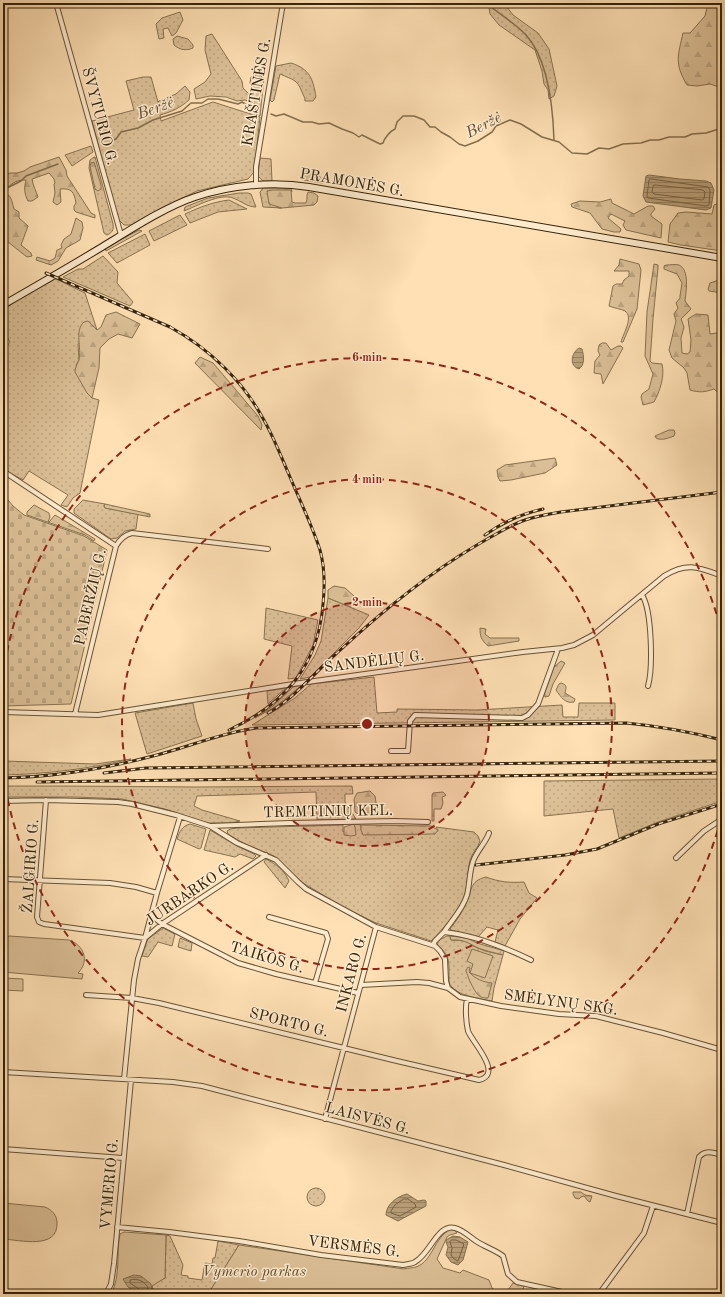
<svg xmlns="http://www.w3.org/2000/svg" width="725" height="1297" font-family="'Old Standard TT',serif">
  <defs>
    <pattern id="grass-dots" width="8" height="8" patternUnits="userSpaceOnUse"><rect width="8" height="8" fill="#dcc097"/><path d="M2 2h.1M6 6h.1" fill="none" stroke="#bda581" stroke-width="1.8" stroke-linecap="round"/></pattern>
    <pattern id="forest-firs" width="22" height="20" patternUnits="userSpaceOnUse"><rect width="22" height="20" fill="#dcc097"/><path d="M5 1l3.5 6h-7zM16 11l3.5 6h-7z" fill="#bda581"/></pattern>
    <pattern id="cemetery-stones" width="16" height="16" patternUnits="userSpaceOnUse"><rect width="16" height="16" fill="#dcc097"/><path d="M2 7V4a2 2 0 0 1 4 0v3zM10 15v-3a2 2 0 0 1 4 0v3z" fill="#bda581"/></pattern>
    <pattern id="water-rules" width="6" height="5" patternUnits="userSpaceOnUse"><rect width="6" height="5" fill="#baa07a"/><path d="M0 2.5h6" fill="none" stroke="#988262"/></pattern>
  </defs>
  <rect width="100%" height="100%" fill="#fee0b4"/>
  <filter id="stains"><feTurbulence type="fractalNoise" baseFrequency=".005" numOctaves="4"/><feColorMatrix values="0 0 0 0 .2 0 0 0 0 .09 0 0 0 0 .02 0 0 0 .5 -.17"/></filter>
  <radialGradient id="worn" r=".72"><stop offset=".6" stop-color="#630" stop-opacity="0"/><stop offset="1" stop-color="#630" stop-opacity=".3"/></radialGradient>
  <path fill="url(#grass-dots)" stroke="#887250" d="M484 3H502L507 7 513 15 538 33 549 49 557 86 554 96 549 99 548 90 544 84 542 71 535 50 499 25 490 14 489 8Z
    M180 12 183 20 176 33 172 36 168 28 163 29 164 38 159 39 156 24 162 18Z
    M212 34 242 81 243 88 251 96 254 95 250 83 251 77 258 74 264 78 260 116 255 115V104L245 100 237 101 226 97 210 96 196 99 194 89 205 82 211 74 205 50 206 36Z
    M177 36 188 39 193 45V48C186 51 180 50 174 45L173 39Z
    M291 63C310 69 313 79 316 97L313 101H305C305 97 303 95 302 92 297 79 293 80 280 74L274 100 272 102 270 100 276 66Z
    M143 77H151L158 102 159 101 176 94 185 86 190 92 189 100C180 108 171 112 160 115L161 121 213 102 260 117 254 172 248 179 197 191 150 214 131 225H124L118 219 92 121 134 110 126 81Z
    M91 146 93 152 72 166 65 155Z
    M94 157H95L113 224C114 230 112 233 107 235L104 233 89 168 90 160Z
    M260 158 271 159 272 181H263L258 176Z
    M263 188H291L292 192 289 190 267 191 278 208H282L263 207 260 192Z
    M239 193H248L251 194 256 207C247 207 241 201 233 198 220 193 197 206 184 211L185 207 208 198Z
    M229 200 247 209 218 212 190 223 185 214C200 207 213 202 229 200Z
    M180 215 187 225 154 241 149 231Z
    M139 230 142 231 106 251 105 248Z
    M145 234 150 245 117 263 108 253Z
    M103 256 118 272 117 283 133 302 130 306 63 277 78 269H83Z
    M54 278 85 293 97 330 78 344 79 360 76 365 92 398 99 400 80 493 73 498 67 507 61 505 68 495 29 471 23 480 3 469V352L10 342 3 330V309Z
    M722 279V293L709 291 708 289 710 283Z
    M83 500 105 504 104 506 105 508 138 514 136 529 125 531 117 538 111 539 74 513V509Z
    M328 598 369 615 359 628 310 677 300 679 315 655 321 641Z
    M266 608 318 620 313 645 296 678 288 679 292 646 264 639Z
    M374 677 377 713 397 712V709L477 710 562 705 563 717H578L579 703H615V720L252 725 295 698 311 684Z
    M302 685 275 707 255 718 273 706 293 687Z
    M286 688 268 704 267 691Z
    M193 703 196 719 202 736 147 754 135 713Z
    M131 759C88 769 47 774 3 775V761L95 764Z
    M722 779V801L658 822 619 838 613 809 544 816V781Z
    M3 786H61L197 787 352 786 353 794H345V802L356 819 317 820 316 792 197 796 194 806 202 810 240 821 230 823H207L165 809 122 799 76 797H3Z
    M190 824 206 829 201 848 199 849 177 839C180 831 182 826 190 824Z
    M354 824 361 825V830L438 831 436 827 474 832 478 836 480 841C478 848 472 853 470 860 467 871 468 883 465 894 461 909 442 930 431 941L376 923 343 907 303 883 274 856 243 843 228 834 227 831 230 829 237 828 343 825V832L355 827Z
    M210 830 237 846 254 854 256 856 253 859 240 854 235 857 204 850Z
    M266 859C276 864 285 871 289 881L285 888 264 862Z
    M486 877C499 882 510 883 524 882L529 893 537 898 520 919 505 946 495 942 498 930 487 927 478 937 451 930 450 929C456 921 462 913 466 904 472 891 469 881 486 877Z
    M163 928 175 934 172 946 158 942 148 957 142 956 148 939Z
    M447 936H450L451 940 467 941 473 946 485 951 503 955 494 988 492 1001C481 999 458 996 451 986 449 984 449 980 449 977 449 961 450 956 437 944L439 940Z
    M180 938 192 943 191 951 178 947Z
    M307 1197a9 9 0 1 1 18 0a9 9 0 1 1-18 0Z
    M166 1235 170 1236 183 1265 181 1275 188 1276V1278L202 1280 205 1263 212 1264 213 1258H215L218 1241 239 1245 208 1294H159L153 1290 152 1285 165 1278Z
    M513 1283 524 1286 522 1293 520 1294H505Z"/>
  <path fill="url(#forest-firs)" stroke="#887250" d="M708 3H717L722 19V88L710 84 697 86 687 85C674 63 678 56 683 33H690L705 16Z
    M59 157 66 170 67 176 91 213 95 215V218L76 212 74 210V206L76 203C74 192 72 188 60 189L61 202 57 205 53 202 55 193 54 184 55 183 54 179 49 173 32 179C33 186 36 191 38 197L32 201H28C24 193 24 188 26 180 13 180 14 184 3 190V175L10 173H17L24 171 30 167Z
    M94 162 101 185V189L98 191 95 189 90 166 91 163Z
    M303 171C314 171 319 172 323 183L304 180Z
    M273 190H291L292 202 295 203H306L307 199V195L308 192 314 193 318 196 317 202 314 205 282 208 269 204 267 191Z
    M7 194C12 197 12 203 14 209L19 212V218L28 226 21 245 31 253 32 256 27 257 3 238V196Z
    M611 199 612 203 634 214 648 206H653L655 209 651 214V216L662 224 661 238 626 230 623 225 625 221 611 214 608 218 621 229 620 232H614L602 229 590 213 572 207 571 204 580 201 600 202Z
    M722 202V251L681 245 668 242 670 224 678 213 686 212 712 214 714 205Z
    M76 218 82 222 83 228 80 240 66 248 58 261 51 265 36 260 37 257 50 261 55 258 57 250 62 248 61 245 64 239 71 234Z
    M620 259 639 264 641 270 637 309 623 342H621C623 334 634 317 625 311 621 309 614 308 609 306L613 286 616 284H622L624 280 629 276V271H614L619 265Z
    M654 264 658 265V268L653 319 650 361 652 363 662 364C665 376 660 391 654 402L643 405 641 397 642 394 649 389 653 374 645 356 647 312Z
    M666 265C670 265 676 264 679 265 690 270 686 292 685 301L691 309 681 319 684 327 681 338 682 353 687 354 690 352 691 340 688 319 696 314 708 315 710 334 717 333 722 340V396L714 389C705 392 700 393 690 390L687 373 684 368 672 358 669 350 676 321 674 314 678 308 676 303 680 298V296L682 283 677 274 664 269V266Z
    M116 312 140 324 132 338 118 334 109 339 100 348 99 368 92 398 87 393 75 372C75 368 77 364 79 360 82 348 74 331 84 322L88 321 97 330 101 327 106 315Z
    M602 343H606L611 350 618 346H621L623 348 603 384 601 374 594 373 595 361 600 355 598 351 599 345Z
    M200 357 213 363 258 416 262 425 261 430 195 363Z
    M669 430H674L675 433 674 436C669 438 661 441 656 438L655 436Z
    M555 458 557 465 545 473 511 480 500 481 498 477 497 470 505 465Z
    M105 504 150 514V517L105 508 104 506Z
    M34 505 49 513 50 517 48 522H49L55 515 95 539 94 541 85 535 27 515V512Z
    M334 586 345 588 354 596 353 608 328 598V590Z
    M480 628 486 629 485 634 490 638H519V641L488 646C481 640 480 636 480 628Z
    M561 661 565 663 553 684 549 696 545 697 544 695 554 667Z
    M561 683C568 685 566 688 565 693L575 699 574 702C565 704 561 697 556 690L559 684Z
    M370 791 375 796 377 809C372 815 365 814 358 814L355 812 354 799 357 793Z
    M443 792 446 795 445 796 442 797 443 803 441 809H434V821H432V795L433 793Z
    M354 824 355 827 356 835 351 836 344 835V827Z
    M361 825 431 826 438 830 435 834 363 835 361 830Z
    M450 936 467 938 477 943 504 951 503 955C496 953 490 952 484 950 470 946 468 939 451 940Z
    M468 967 470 968 469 972C475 979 483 982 492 983L488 998C486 998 483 998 481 997 475 995 468 977 466 971Z
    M573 1192H581L585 1195 592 1196 590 1202 588 1201 584 1196 581 1197 579 1199 575 1198 573 1194Z"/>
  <path fill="url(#cemetery-stones)" stroke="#887250" d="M3 494 13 506 24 515 84 536 107 550 71 704 3 706Z"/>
  <path fill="#dcc097" stroke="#887250" d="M9 936 69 940C84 945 90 961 78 973L83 974 82 979 3 972V940Z
    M472 949 493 956 485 978 470 973 473 964 467 961Z
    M3 978 23 979V991L3 990Z
    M3 1203 45 1207C52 1210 57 1215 57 1223 58 1250 20 1240 3 1239Z
    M454 1229 457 1233 450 1235 447 1237 437 1259 443 1268 460 1273 463 1270 489 1280 492 1288 500 1294H208L239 1245 404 1269C408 1268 413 1268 416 1267 434 1261 435 1232 454 1229Z
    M124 1232 166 1235 165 1278 152 1286 153 1290 159 1294H111C121 1276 116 1253 120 1234Z"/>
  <path fill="url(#water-rules)" stroke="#856e4d" d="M649 175 680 179 706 181 711 183 714 190 711 208 706 210 646 202 643 196 646 176Z
    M579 348 582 349C584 356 585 365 579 369 569 366 571 353 579 348Z
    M407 1194 418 1201 424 1200 426 1201V1206L398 1221 386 1215C386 1204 398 1196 407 1194Z
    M453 1236 460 1237 468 1242 463 1260 458 1265 451 1262 446 1255 448 1247 446 1242V1240Z
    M134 1275 141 1276 151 1284 152 1290 150 1293 139 1294 128 1287 123 1279Z"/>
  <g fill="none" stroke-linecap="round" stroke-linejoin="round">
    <path stroke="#786242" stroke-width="1" d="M651 179 708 187 710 190 709 205 706 206 648 198 647 196 649 180Z
      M655 185 703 190 705 192 704 199 702 200 654 194 652 192 653 186Z
      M404 1199H408L415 1204 416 1207 400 1216 391 1213V1211L395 1205Z
      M452 1240H456L464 1244 458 1261 454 1259 451 1255 452 1248 450 1242Z
      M141 1294 139 1289 130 1283V1280C137 1278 145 1281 148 1288L146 1294"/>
    <path stroke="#856e4d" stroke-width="1.5" d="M486 3C499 14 515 23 526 35 548 59 553 109 554 140
      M271 114 276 116 284 114 303 122H312L319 124 329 123 342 129 353 133 359 137 362 135 380 144 383 143C384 139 390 131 395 129L397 122 403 116H414L424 120 430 127H435L441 132 450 137 459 144 465 146 478 141 492 132 496 126 510 120 521 124 542 137 559 142 572 153 587 154 599 148 609 149 623 144 641 143 650 140H659L669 137H685L692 134 706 133 722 128
      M108 143 116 139 121 132 138 128 153 120 182 111 191 103H202L208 99H218L238 104 242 102 257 111
      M3 190 21 181 26 176 58 164"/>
    <g stroke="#675234" stroke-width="6">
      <path id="minor" d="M56 3 121 235
        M256 186V167L283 3
        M3 471 116 546 75 714
        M116 546C120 539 124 535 132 533L268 549
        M642 595C652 610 653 668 648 686
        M3 712 98 715 293 684 523 652 562 648 574 645 593 635 664 576C687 562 698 567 722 576
        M391 751H408L410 721 415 715 522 718 528 715 538 704 558 649
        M46 800 37 917 39 922 44 924 145 938 157 893 180 817
        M3 801 46 800 118 802 132 804 176 815 210 826 237 843 276 860 298 882 306 889 376 927 435 946 440 951 445 959 446 981 448 988 460 997 501 1006 559 1014 596 1016 663 1033 722 1050
        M211 826 290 823 395 821 428 822
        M676 858 704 831 722 819
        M3 879 110 883 136 887 157 893
        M151 915 162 924 238 963 276 974 358 993
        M269 917 326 933 328 939 315 983
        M444 932C452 920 463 909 467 895 470 884 469 870 474 859 478 850 486 842 489 833
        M433 945 435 941 444 932C474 935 504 947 531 960
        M361 985 417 982 429 983 448 988
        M86 995 132 998 159 1003 397 1061 479 1080C504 1074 472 1042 468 1031 466 1022 465 1008 467 999
        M3 1072 173 1082 202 1086 504 1165 616 1196 722 1223
        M124 1079 134 980 138 959 145 938 162 924 266 855
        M325 1119 376 927
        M3 1149 123 1158
        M687 1214 699 1157C706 1149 714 1153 722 1155
        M117 1227 169 1232 239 1241 321 1255 403 1265C407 1264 412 1264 415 1262 430 1254 438 1223 455 1228 463 1230 470 1237 476 1241 485 1247 495 1250 503 1256L508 1274 517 1282 571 1294
        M106 1294 111 1284 114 1264 131 1080
        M599 1294 644 1233 653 1206"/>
    </g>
    <g stroke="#35230a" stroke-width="8">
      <path id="secondary" d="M3 305C36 286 69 267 102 247 130 230 165 207 195 197 230 185 273 181 309 187L722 258"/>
    </g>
    <use href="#minor" stroke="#feebce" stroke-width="4"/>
    <use href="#secondary" stroke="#feebce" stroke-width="6"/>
    <g stroke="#35230a" stroke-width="3">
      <path id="rail" d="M46 273 170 327C210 349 244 382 265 422 275 440 282 459 290 477 300 501 312 525 320 550 325 568 325 585 323 604 318 666 285 704 229 730
        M485 535C503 522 521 514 543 509
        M268 713C296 697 314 673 337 653 380 613 426 575 477 545 493 536 508 526 525 520 537 516 549 514 561 512L722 492
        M104 773 146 768 722 761
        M3 778C54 777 104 769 153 756 188 747 221 733 256 728L626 723C659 726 690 732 722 740
        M37 782 722 773
        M476 865 565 855 597 849 658 824 722 804"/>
    </g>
    <use href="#rail" stroke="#feebce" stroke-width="1.5" stroke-dasharray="4.5" stroke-linecap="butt"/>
  </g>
  <circle cx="367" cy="724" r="122" fill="#8f2418" fill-opacity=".12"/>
  <g fill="none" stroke="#8f2418" stroke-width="2" stroke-dasharray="7 5">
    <circle cx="367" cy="724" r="122"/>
    <circle cx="367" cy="724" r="245"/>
    <path d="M721 819A367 367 0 0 1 3 772M3 676A367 367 0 0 1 721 629"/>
  </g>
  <g text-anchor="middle" stroke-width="3" stroke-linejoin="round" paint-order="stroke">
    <g font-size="15" fill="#35230a" stroke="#feebce">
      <text transform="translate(256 92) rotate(-80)" y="5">KRAŠTINĖS G.</text>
      <text transform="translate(100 116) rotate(75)" y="5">ŠVYTURIO G.</text>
      <text transform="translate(352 182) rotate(10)" y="5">PRAMONĖS G.</text>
      <text transform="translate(90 597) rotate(-77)" y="5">PABERŽIŲ G.</text>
      <text transform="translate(374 661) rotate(-7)" y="5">SANDĖLIŲ G.</text>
      <text transform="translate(328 811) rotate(-1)" y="5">TREMTINIŲ KEL.</text>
      <text transform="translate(30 866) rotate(-86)" y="5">ŽALGIRIO G.</text>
      <text transform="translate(189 893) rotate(-34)" y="5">JURBARKO G.</text>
      <text transform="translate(267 957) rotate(17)" y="5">TAIKOS G.</text>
      <text transform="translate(351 973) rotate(-75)" y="5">INKARO G.</text>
      <text transform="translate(561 1002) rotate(8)" y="5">SMĖLYNŲ SKG.</text>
      <text transform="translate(289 1022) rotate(14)" y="5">SPORTO G.</text>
      <text transform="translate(368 1118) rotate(15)" y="5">LAISVĖS G.</text>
      <text transform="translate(109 1184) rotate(-85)" y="5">VYMERIO G.</text>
      <text transform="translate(354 1246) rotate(7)" y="5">VERSMĖS G.</text>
    </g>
    <g font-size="15" font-style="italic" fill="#5f4a2d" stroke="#feebce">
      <text x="254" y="1276">Vymerio parkas</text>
    </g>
    <g font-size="16" font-style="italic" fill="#644f31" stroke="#feebce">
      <text transform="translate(155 107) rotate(-20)" y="6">Beržė</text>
      <text transform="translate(483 124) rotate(-28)" y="6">Beržė</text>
    </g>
  </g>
  <circle cx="367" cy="724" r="6" fill="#8f2418" stroke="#feebce" stroke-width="2"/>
  <g font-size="12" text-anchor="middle" font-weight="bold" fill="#8f2418" stroke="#feebce" stroke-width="3" stroke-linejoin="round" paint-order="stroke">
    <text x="367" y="361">6 min</text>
    <text x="367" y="483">4 min</text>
    <text x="367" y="606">2 min</text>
  </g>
  <rect width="725" height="1297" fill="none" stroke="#fee0b4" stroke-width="16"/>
  <rect x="4" y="4" width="717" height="1289" fill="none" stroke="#35230a" stroke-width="2"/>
  <rect x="8" y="8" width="709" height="1281" fill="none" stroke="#35230a"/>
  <rect width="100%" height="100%" filter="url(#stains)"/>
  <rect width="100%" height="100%" fill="url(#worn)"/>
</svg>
